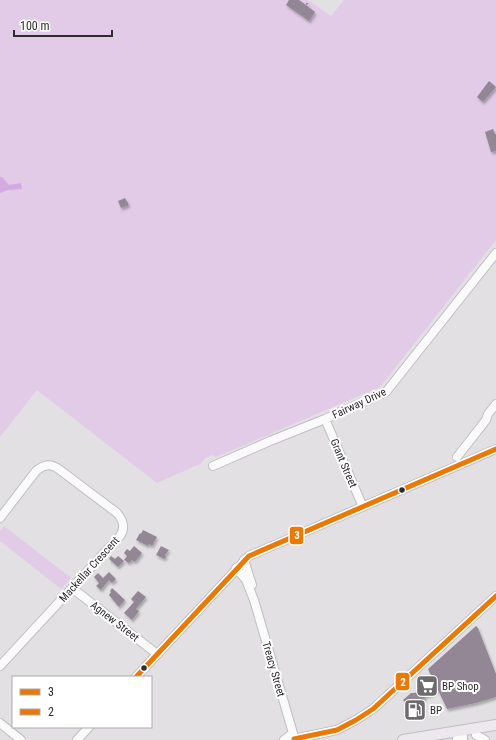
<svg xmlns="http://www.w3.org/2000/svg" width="496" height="740" font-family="'Roboto Condensed',sans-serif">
  <defs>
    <filter id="shadow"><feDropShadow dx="1.5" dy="2.5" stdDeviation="1" flood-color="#0004"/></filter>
  </defs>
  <rect width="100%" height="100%" fill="#e2e0e3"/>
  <path fill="#e1cbe7" d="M0 0H308L331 16 344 0H496V240L380 387 216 457 213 455 205 458 200 464 157 483 37 390 0 437Z
    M4 526 71 578 61 589 0 541V531Z"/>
  <path fill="#d4aae0" d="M0 177H2L9 185 21 183 22 189 8 190 0 193Z"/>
  <path fill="#938796" filter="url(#shadow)" d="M289 0H299L306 5V3H308V4L306 5 315 12 309 21 286 5Z
    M489 81 496 87 483 102 477 97Z
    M493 129 495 134H496V151L491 152 485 132Z
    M125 198 129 205 121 208 118 201Z
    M143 530 157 537 152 546 149 544 148 546 136 540 140 533 141 534Z
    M134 546 142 553 135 562 132 560 129 563 124 560 127 556 124 553 127 549 130 551Z
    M161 546 169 550 165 555 166 556 165 559 156 555Z
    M111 556 115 559 118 556 124 561 118 567 109 559Z
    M109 572 116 579 112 583 109 580 101 590 96 586 99 583 94 577 98 573 103 578Z
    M112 588 125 600 119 607 109 595 111 592 110 591Z
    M138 591 146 597 136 609 139 611 132 620 124 613 134 602 131 599Z
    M476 626 478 628 496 674V697L476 703 447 709 428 669Z
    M426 678 437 690 431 695H427L422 700V705L414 712 403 700 411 693H415L420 689V684Z"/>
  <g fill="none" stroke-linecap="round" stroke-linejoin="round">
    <g stroke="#bfbec0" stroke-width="10">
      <path id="minor" d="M325 419 363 507
        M457 457 486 420 488 414 496 404
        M213 466 270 441 325 419 386 392 496 253
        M0 518 36 471C45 464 51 463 60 470L117 513C123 520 126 527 120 536L0 666
        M244 560 252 585
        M236 568 246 580 254 600 295 740
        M72 588 157 654
        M136 677 249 556 496 449
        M0 723 21 740
        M476 735 485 740
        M463 737V740
        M457 738V740
        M294 739 337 730 356 720 373 709 496 596
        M77 740 89 727
        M284 740 293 733"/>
    </g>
    <g stroke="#bfbebf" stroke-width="12">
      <path id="major" d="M403 740 496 725"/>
    </g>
    <use href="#minor" stroke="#fbfafb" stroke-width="8"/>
    <use href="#major" stroke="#ece8ed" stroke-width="10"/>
    <g stroke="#fff" stroke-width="8">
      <path id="bus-1" d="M136 677 249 556 496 449"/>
    </g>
    <g stroke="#fff" stroke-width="8">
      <path id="bus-2" d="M294 740V739L337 730 356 720 373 709 496 596"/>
    </g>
    <use href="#bus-1" stroke="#ea7905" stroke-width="5"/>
    <use href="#bus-2" stroke="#ea7905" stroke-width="5"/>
  </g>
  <defs>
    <g id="supermarket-square" transform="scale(1.15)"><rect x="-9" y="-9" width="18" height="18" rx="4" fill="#6d6b6d" stroke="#fff"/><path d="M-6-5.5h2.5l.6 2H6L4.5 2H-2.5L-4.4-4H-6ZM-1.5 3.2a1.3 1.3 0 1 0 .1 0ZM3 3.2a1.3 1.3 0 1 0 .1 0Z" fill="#fff"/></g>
    <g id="fuel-square" transform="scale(1.15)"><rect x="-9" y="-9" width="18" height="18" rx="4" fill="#6d6b6d" stroke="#fff"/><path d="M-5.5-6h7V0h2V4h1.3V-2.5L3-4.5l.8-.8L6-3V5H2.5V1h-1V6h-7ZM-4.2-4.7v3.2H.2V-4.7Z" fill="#fff"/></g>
  </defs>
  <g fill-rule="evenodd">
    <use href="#supermarket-square" x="427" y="686"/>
    <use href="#fuel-square" x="415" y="710"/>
  </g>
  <g fill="#2e2c2e" stroke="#fff" stroke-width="1.5">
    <circle cx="402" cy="490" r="3.5"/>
    <circle cx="144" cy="668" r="3.5"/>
  </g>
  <g text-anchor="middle" stroke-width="4" stroke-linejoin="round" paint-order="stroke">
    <g font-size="11" fill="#2e2c2e" stroke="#fff">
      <text transform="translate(359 403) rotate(-25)" y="4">Fairway Drive</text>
      <text transform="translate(344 463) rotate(67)" y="4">Grant Street</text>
      <text transform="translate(89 569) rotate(-48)" y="4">Mackellar Crescent</text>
      <text transform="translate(115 621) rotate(38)" y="4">Agnew Street</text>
      <text transform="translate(274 669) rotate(74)" y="4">Treacy Street</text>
    </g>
    <g font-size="11" fill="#2e2c2e" stroke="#fff" text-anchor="start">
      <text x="442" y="690">BP Shop</text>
      <text x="430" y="714">BP</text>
    </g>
  </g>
  <g stroke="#fff" stroke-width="1.5">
    <rect x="289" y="526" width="15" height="19" rx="4" fill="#ea7905"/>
    <rect x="395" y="672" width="15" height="19" rx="4" fill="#ea7905"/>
  </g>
  <g font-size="11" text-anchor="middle" font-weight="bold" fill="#fff">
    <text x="297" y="539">3</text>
    <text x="403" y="686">2</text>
  </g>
  <rect x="12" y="676" width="140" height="52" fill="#ffffff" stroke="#ababab"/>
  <rect x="20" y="689" width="20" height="6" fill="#ea7905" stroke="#ababab"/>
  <text x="48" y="696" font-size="12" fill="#2e2c2e">3</text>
  <rect x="20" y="709" width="20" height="6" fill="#ea7905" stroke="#ababab"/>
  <text x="48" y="716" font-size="12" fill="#2e2c2e">2</text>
  <path d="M14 30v6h98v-6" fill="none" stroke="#2e2c2e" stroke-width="2"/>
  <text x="20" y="30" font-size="12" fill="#2e2c2e" stroke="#ffffff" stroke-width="3" paint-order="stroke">100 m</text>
</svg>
